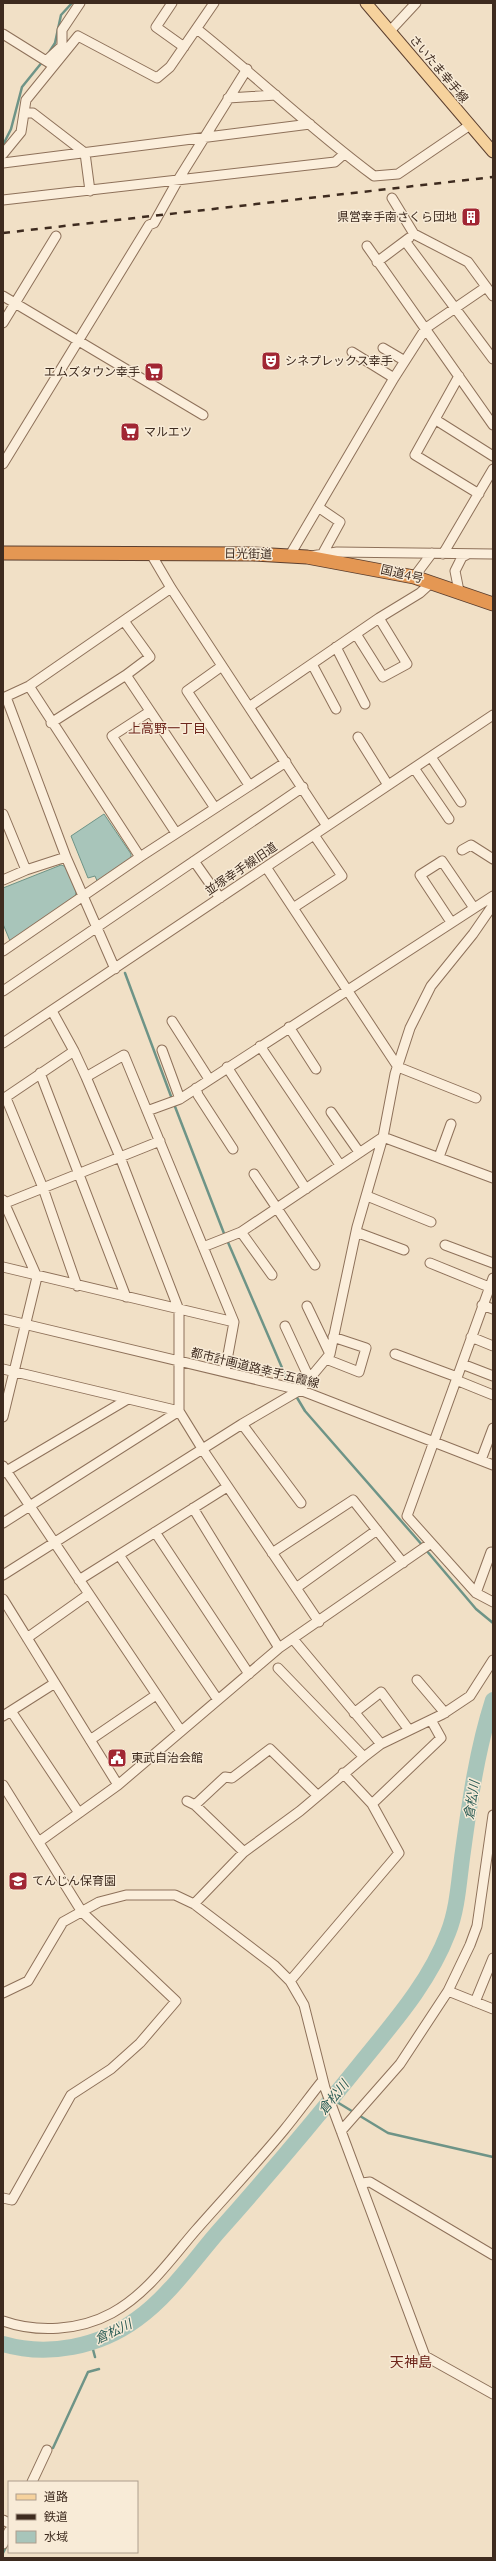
<svg xmlns="http://www.w3.org/2000/svg" width="496" height="2561" font-family="'IBM Plex Serif','Noto Sans JP',serif">
  <rect width="100%" height="100%" fill="#f1e0c6"/>
  <path fill="#a8c5ba" stroke="#6e9487" d="M104 814 131 854V860L98 883 95 876 88 878 71 836Z
    M61 865 67 867 76 892 75 898 10 941 3 924V888Z"/>
  <g fill="none" stroke-linecap="round" stroke-linejoin="round">
    <path stroke="#6e9487" stroke-width="2.5" d="M48 54 55 43 61 15 72 3
      M3 145 11 129 22 87 43 61
      M125 973 172 1099
      M174 1104 225 1236
      M227 1240 289 1384
      M296 1396 305 1411 423 1546
      M426 1550 476 1609 493 1623
      M332 2099 388 2133 493 2157
      M91 2342 95 2357
      M53 2448 88 2372 99 2369
      M3 2553 7 2545"/>
    <path stroke="#a8c5ba" stroke-width="16" d="M3 2344C48 2357 99 2347 137 2319 168 2297 193 2261 218 2232 267 2177 314 2121 360 2064 393 2023 429 1983 448 1933 458 1908 459 1878 463 1851 470 1800 477 1750 493 1700"/>
    <g stroke="#8e715a" stroke-width="11">
      <path id="minor" d="M172 3 156 27 184 47
        M197 29C257 77 312 130 374 176L398 174 470 125
        M390 31 416 3
        M3 34 51 64
        M46 61 62 46V30L80 3
        M228 98 276 95
        M24 113H33L85 153 90 191
        M3 154 21 132 26 100 78 36 157 78 170 67 214 3
        M3 163 310 124
        M392 198 414 234 468 262 493 296
        M3 200 335 162 344 154
        M405 241 493 359
        M367 246 493 425
        M377 262 409 238
        M3 296 203 415
        M3 323 56 236
        M383 348 405 361
        M352 352 394 378
        M459 376 415 455 479 494
        M436 420 493 456
        M3 464 149 225 154 223 178 180 247 69
        M318 507 340 522 323 553
        M151 554 171 588 327 826
        M443 554 493 469
        M290 555 394 378 426 328 486 287
        M311 556 337 552 493 554
        M414 577 432 553
        M459 591 455 571 462 557 468 554
        M356 634 383 677 407 664 379 618
        M336 647 365 704
        M312 664 336 709
        M222 666 187 691 249 785
        M126 675 215 808
        M29 686 140 857
        M6 697 66 857 115 969
        M3 698 29 686 171 588
        M249 707 379 618 420 593 432 582
        M149 712 112 736 176 833
        M51 723 126 675 150 657 124 621
        M358 737 388 785
        M431 757 461 802
        M414 768 449 819
        M3 814 26 870
        M462 850 471 845 493 859
        M194 861 220 898
        M266 867 398 1067 476 1098
        M3 880 26 870 66 857
        M293 908 342 876 314 835
        M451 922 420 875 442 861 474 908
        M3 951 140 857 286 762
        M3 991 303 787
        M52 1011 74 1051
        M172 1021 209 1079
        M289 1027 316 1069
        M3 1043 493 715
        M260 1046 340 1165
        M162 1050 180 1099
        M227 1067 306 1189
        M40 1073 126 1297
        M86 1077 120 1157 179 1310V1411L203 1450 319 1622
        M196 1088 198 1095 233 1149
        M6 1098 43 1188 77 1286
        M3 1099 74 1051 86 1077 124 1055 234 1322 225 1371
        M147 1111 180 1099 493 896
        M331 1112 359 1152
        M383 1137 493 1178
        M439 1157 451 1124
        M254 1174 315 1265
        M367 1196 431 1222
        M3 1200 37 1277 3 1417
        M3 1204 160 1141
        M241 1232 272 1275
        M356 1232 404 1250
        M445 1245 493 1263
        M203 1247 241 1232 383 1137
        M430 1263 489 1287
        M3 1267 234 1322
        M493 1278 407 1516 476 1593 493 1602
        M482 1305 493 1309
        M307 1306 330 1354
        M3 1319 300 1390 493 1465
        M285 1326 310 1380
        M471 1337 493 1346
        M395 1354 457 1377
        M326 1359 359 1372 366 1348 333 1337
        M462 1364 493 1376
        M3 1369 179 1411
        M456 1380 493 1395
        M242 1424 301 1503
        M481 1460 493 1428
        M3 1466 181 1731
        M3 1473 128 1399
        M193 1508 279 1648
        M3 1523 179 1411
        M155 1532 249 1674
        M272 1553 353 1500 403 1563
        M119 1555 218 1700
        M3 1575 242 1424 300 1390 330 1354 357 1227 383 1137 395 1074 410 1028 431 986 473 934 493 905
        M79 1580 227 1487
        M296 1588 377 1530
        M476 1593 491 1552 493 1553
        M3 1599 118 1785
        M27 1638 89 1594
        M293 1639 381 1744
        M278 1668 364 1757
        M417 1680 445 1713
        M11 1711 79 1813
        M354 1713 381 1692 409 1730
        M3 1716 55 1683
        M90 1740 156 1695
        M343 1773 372 1804
        M3 1785 82 1912 176 2001 140 2043 111 2069 71 2095 12 2200 3 2198
        M187 1801 195 1805 244 1852
        M195 1805 225 1777 232 1778 270 1749 317 1795
        M40 1841 118 1785 279 1648 431 1543
        M194 1904 244 1852 300 1811 364 1757 381 1744 443 1714 470 1696 493 1660
        M290 1981 399 1853 372 1804 441 1738 431 1720
        M448 1991 493 2009
        M3 1993 28 1981 63 1922 99 1902 126 1895H175L194 1904 274 1965 290 1981 304 2005 325 2088 425 2356 493 2394
        M475 2002 493 1958
        M341 2131 400 2064 448 1991 470 1945 477 1926 493 1815
        M362 2183 370 2182 493 2255
        M3 2321C37 2333 79 2331 112 2313 147 2294 170 2260 196 2230 225 2197 256 2164 284 2130 298 2113 310 2096 323 2080
        M32 2482 47 2450
        M3 2520 9 2523
        M3 2544 9 2531"/>
    </g>
    <g stroke="#5c3f2f" stroke-width="13">
      <path id="major" d="M366 3 493 152"/>
    </g>
    <g stroke="#5c3f2f" stroke-width="15">
      <path id="highway" d="M3 553 253 554 307 557 414 577 493 604"/>
    </g>
    <use href="#minor" stroke="#fbeedb" stroke-width="9"/>
    <use href="#major" stroke="#f6d29d" stroke-width="11"/>
    <use href="#highway" stroke="#e49753" stroke-width="13"/>
    <path stroke="#3e2b1f" stroke-width="2.5" stroke-dasharray="7 7" stroke-linecap="butt" d="M3 233 493 177"/>
  </g>
  <defs>
    <g id="building-square" transform="scale(1)"><rect x="-9" y="-9" width="18" height="18" rx="4" fill="#a12633" stroke="#f8ebd7"/><path d="M-4-6H4V6H1V3H-1V6H-4ZM-2.5-4.3h1.7v1.8h-1.7ZM.8-4.3h1.7v1.8H.8ZM-2.5-1h1.7V.8h-1.7ZM.8-1h1.7V.8H.8Z" fill="#fff"/></g>
    <g id="theatre-square" transform="scale(1)"><rect x="-9" y="-9" width="18" height="18" rx="4" fill="#a12633" stroke="#f8ebd7"/><path d="M-5-5.5Q0-4 5-5.5V0Q5 5 0 6Q-5 5-5 0ZM-3.3-2.5H-1v1.5H-3.3ZM1-2.5H3.3v1.5H1ZM-2.8 1Q0 5.5 2.8 1Z" fill="#fff"/></g>
    <g id="supermarket-square" transform="scale(1)"><rect x="-9" y="-9" width="18" height="18" rx="4" fill="#a12633" stroke="#f8ebd7"/><path d="M-6-5.5h2.5l.6 2H6L4.5 2H-2.5L-4.4-4H-6ZM-1.5 3.2a1.3 1.3 0 1 0 .1 0ZM3 3.2a1.3 1.3 0 1 0 .1 0Z" fill="#fff"/></g>
    <g id="civic-square" transform="scale(1)"><rect x="-9" y="-9" width="18" height="18" rx="4" fill="#a12633" stroke="#f8ebd7"/><path d="M-.6-6.5H3V-4.5H.6V-3L4-1V1h2V6H-6V1h2V-1L-.6-3ZM-1.2 2.5V6h2.4V2.5Z" fill="#fff"/></g>
    <g id="school-square" transform="scale(1)"><rect x="-9" y="-9" width="18" height="18" rx="4" fill="#a12633" stroke="#f8ebd7"/><path d="M0-5L7-2L0 1L-7-2ZM-4 1L0 2.5L4 1V4Q0 6-4 4Z" fill="#fff"/></g>
  </defs>
  <g fill-rule="evenodd">
    <use href="#building-square" x="471" y="217"/>
    <use href="#theatre-square" x="271" y="361"/>
    <use href="#supermarket-square" x="154" y="372"/>
    <use href="#supermarket-square" x="130" y="432"/>
    <use href="#civic-square" x="117" y="1758"/>
    <use href="#school-square" x="18" y="1881"/>
  </g>
  <g text-anchor="middle" stroke-width="3" stroke-linejoin="round" paint-order="stroke">
    <g font-size="12" fill="#3e2b1f" stroke="#f8ebd7">
      <text transform="translate(439 69) rotate(50)" y="4">さいたま幸手線</text>
      <text transform="translate(248 554) rotate(1)" y="4">日光街道</text>
      <text transform="translate(402 574) rotate(13)" y="4">国道4号</text>
      <text transform="translate(241 869) rotate(-34)" y="4">並塚幸手線旧道</text>
      <text transform="translate(255 1368) rotate(14)" y="4">都市計画道路幸手五霞線</text>
    </g>
    <g font-size="12" fill="#3e2b1f" stroke="#f8ebd7" text-anchor="start">
      <text x="457" y="221" text-anchor="end">県営幸手南さくら団地</text>
      <text x="285" y="365">シネプレックス幸手</text>
      <text x="140" y="376" text-anchor="end">エムズタウン幸手</text>
      <text x="144" y="436">マルエツ</text>
      <text x="131" y="1762">東武自治会館</text>
      <text x="32" y="1885">てんじん保育園</text>
    </g>
    <g font-size="13" fill="#6d251b" stroke="#f8ebd7">
      <text x="167" y="733">上高野一丁目</text>
    </g>
    <g font-size="13" font-style="italic" fill="#2d5e57" stroke="#f8ebd7">
      <text transform="translate(471 1800) rotate(-81)" y="5">倉松川</text>
      <text transform="translate(333 2097) rotate(-51)" y="5">倉松川</text>
      <text transform="translate(113 2331) rotate(-25)" y="5">倉松川</text>
    </g>
    <g font-size="14" fill="#6d251b" stroke="#f8ebd7">
      <text x="411" y="2367">天神島</text>
    </g>
  </g>
  <rect width="496" height="2561" fill="none" stroke="#3e2b1f" stroke-width="8"/>
  <rect x="8" y="2481" width="130" height="72" fill="#f8ebd7" stroke="#ae9e8d"/>
  <rect x="16" y="2494" width="20" height="6" fill="#f6d29d" stroke="#ae9e8d"/>
  <text x="44" y="2501" font-size="12" fill="#3e2b1f">道路</text>
  <rect x="16" y="2514" width="20" height="6" fill="#3e2b1f" stroke="#ae9e8d"/>
  <text x="44" y="2521" font-size="12" fill="#3e2b1f">鉄道</text>
  <rect x="16" y="2531" width="20" height="12" fill="#a8c5ba" stroke="#ae9e8d"/>
  <text x="44" y="2541" font-size="12" fill="#3e2b1f">水域</text>
</svg>
